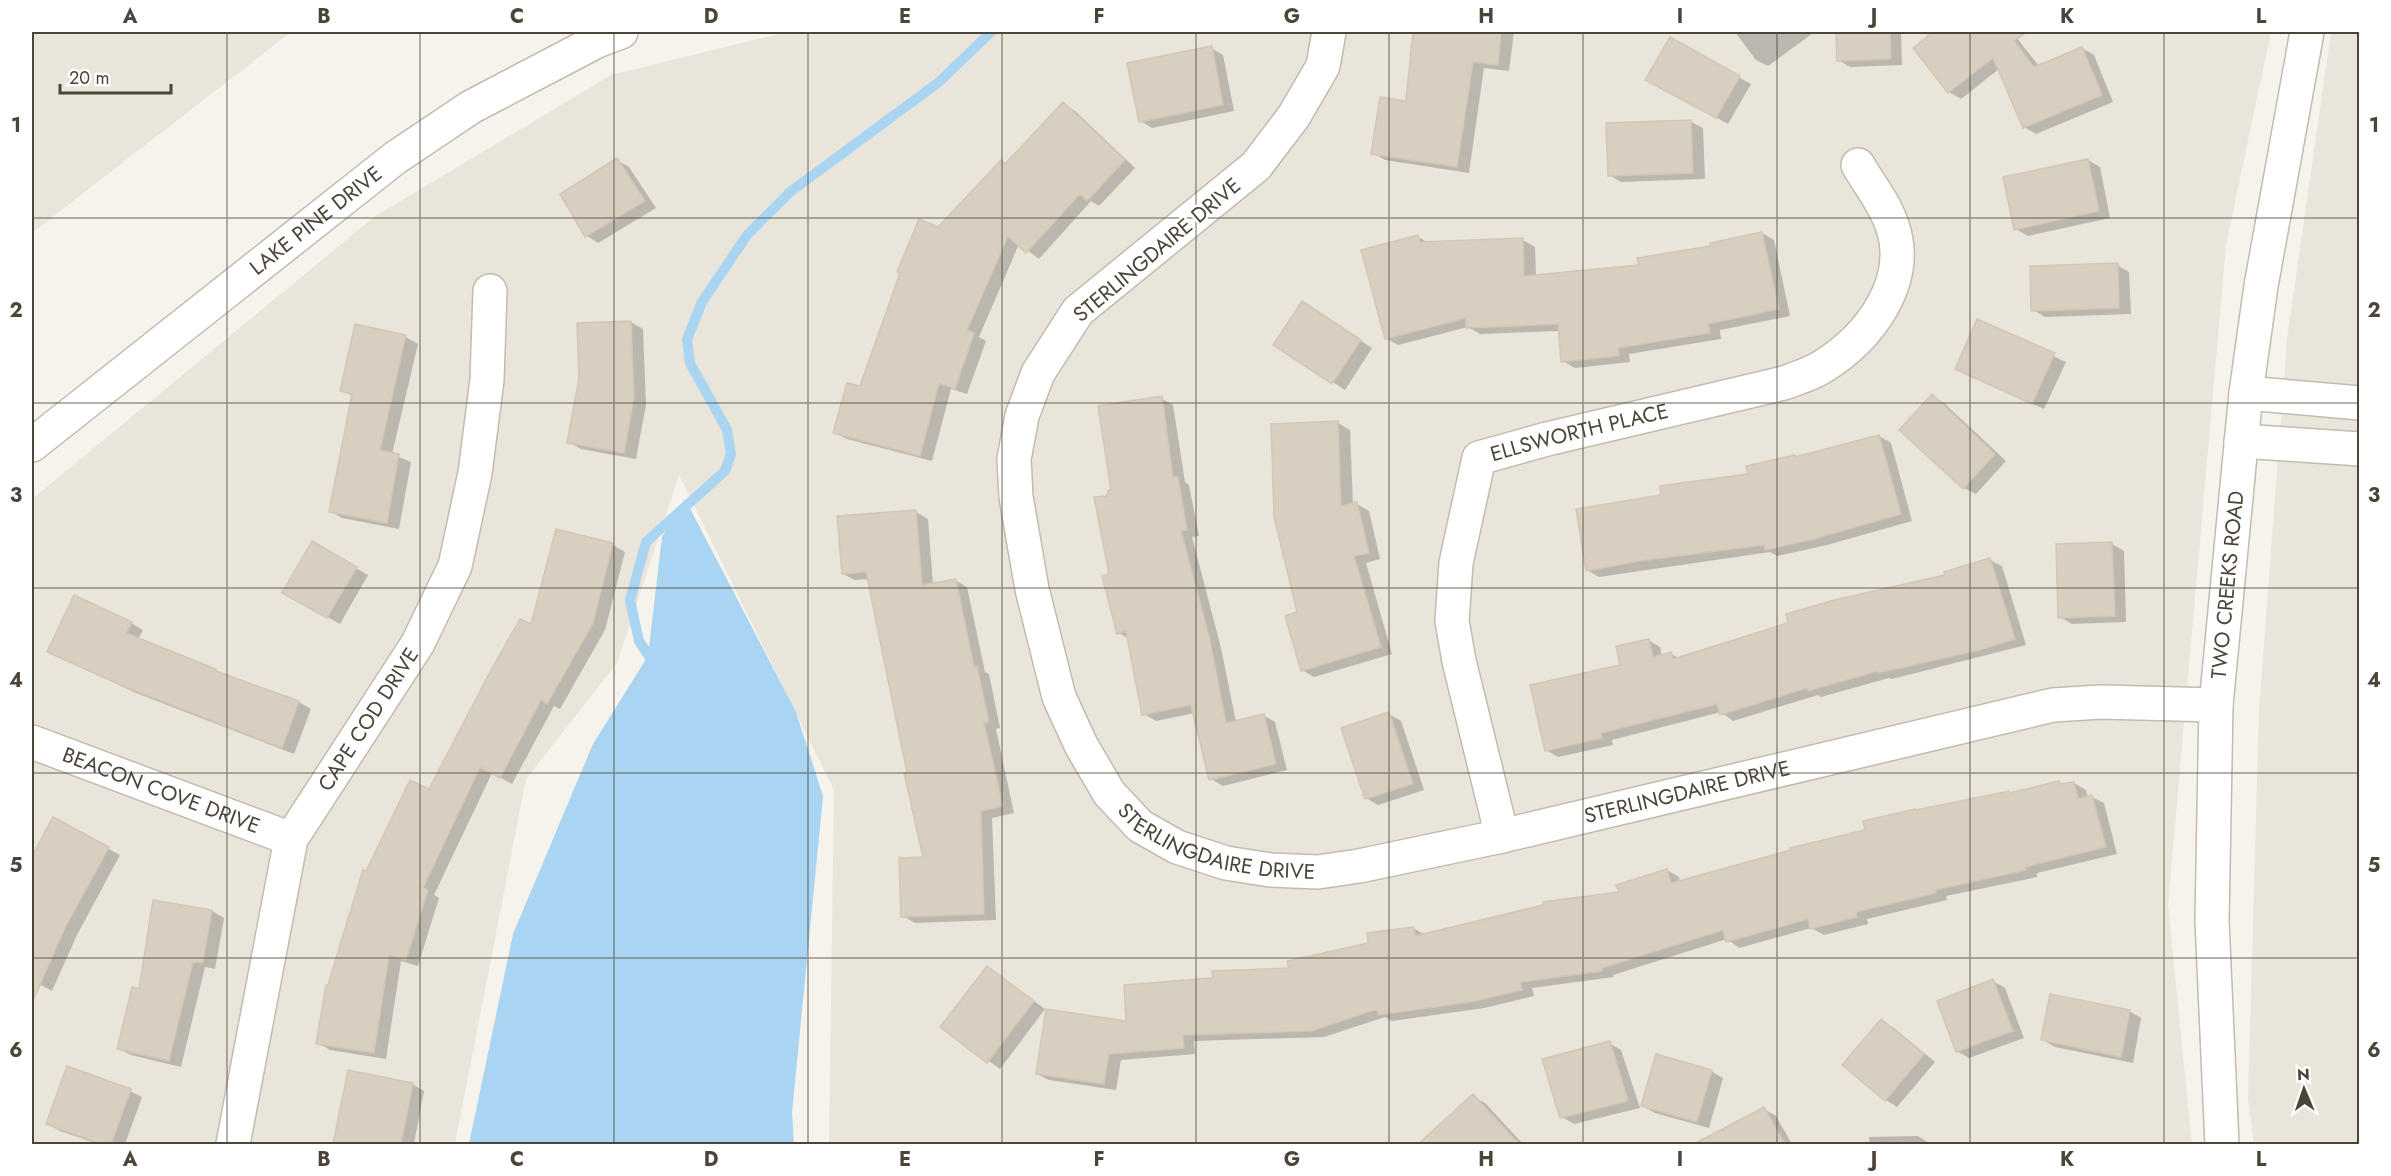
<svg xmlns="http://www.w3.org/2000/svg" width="2391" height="1176" font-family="Jost,sans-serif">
  <rect width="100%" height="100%" fill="#f6f3ec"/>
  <path fill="#eae5da" d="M32 32H291L32 233Z
    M787 32H2271L2226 245 2168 905 2192 1144H829L834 790 679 475 617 663 526 779 455 1144H32V499L374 217 611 75Z
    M2331 32H2359V1144H2254L2248 1099 2259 710 2287 339Z"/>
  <path fill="#a9d4f2" d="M685 499 796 712 823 796 792 1113 794 1144H469L513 934 593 744 648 656 662 537Z"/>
  <path fill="#0003" d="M1415 32H1514L1509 71 1484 68 1469 173 1385 160 1373 153 1408 103Z
    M1735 32H1812L1813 33 1768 66 1756 60Z
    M1837 32H1901L1902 65 1850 67 1838 60Z
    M1936 32H2012L2039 66 2082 48 2094 55 2113 102 2036 134 2024 127 1999 69 1961 99 1949 92 1915 48Z
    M1670 39 1751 84 1728 124 1647 79Z
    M1211 48 1223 55 1234 111 1152 128 1140 121Z
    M1063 104 1075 111 1135 168 1099 206 1091 201 1039 259 1019 244 979 337 986 341 967 394 951 389 932 461 847 439 835 433 861 388 939 229 1006 165Z
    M1691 122 1703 128 1705 179 1621 182 1609 175Z
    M617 160 629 167 656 208 598 243 587 236Z
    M2088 160 2100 167 2110 218 2028 236 2016 229Z
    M1762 233 1774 240 1790 316 1720 330 1721 339 1629 354 1630 362 1575 368 1563 361 1560 331 1480 334 1468 327 1398 345 1386 338 1418 237 1429 243 1523 240 1535 247 1536 277 1640 266Z
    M2117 265 2129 272 2131 314 2045 317 2033 310Z
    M1314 310 1372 348 1345 390 1275 344Z
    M1978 321 2066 362 2044 409 1968 375Z
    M631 322 643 329 646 405 636 459 581 449 569 442Z
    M357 325 406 337 418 344 392 454 411 462 399 529 342 518 330 511 352 396 342 390Z
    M1932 396 1944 403 2006 461 1976 494 1964 488Z
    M1161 398 1173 405 1185 482 1189 485 1199 536 1192 537 1221 648 1236 722 1263 715 1275 722 1287 770 1223 786 1211 779 1195 713 1156 721 1144 714 1129 639 1119 633 1111 575 1109 498Z
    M1338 423 1350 430 1353 505 1357 504 1369 511 1380 559 1366 563 1392 654 1314 677 1302 670 1299 613Z
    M1879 436 1891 443 1912 521 1827 545 1778 556 1770 552 1599 577 1587 570 1750 475 1795 457 1798 458Z
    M916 512 928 519 933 585 955 580 967 587 985 672 989 674 1000 728 996 729 1014 813 992 818 996 920 915 923 903 916 925 858 869 579 855 580 843 574Z
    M557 530 613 545 625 552 605 630 560 709 554 706 512 784 492 773 434 895 439 898 418 966 401 961 386 1059 330 1050 318 1043 329 987 367 873 430 791 532 627Z
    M313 543 368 575 340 624 284 592Z
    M2112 544 2124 551 2126 622 2072 624 2060 617Z
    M1990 560 2002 566 2026 645 1892 679 1889 678 1821 697 1818 695 1733 721 1721 712 1612 740 1613 745 1558 757 1546 750 1648 640 1660 647 1662 656 1671 654 1679 658 1947 576Z
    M131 623 143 630 138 639 227 676 299 702 311 709 294 754 136 693 61 658Z
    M1389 714 1401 721 1424 790 1378 805 1366 798Z
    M2059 782 2063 785 2074 783 2086 790 2088 798 2092 797 2104 803 2117 854 2037 873V877L1946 896 1947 900 1867 919 1868 924 1824 935 1811 928 1739 948 1727 939 1613 975 1614 977 1532 988 1534 996 1484 1008 1392 1021 1385 1017 1324 1037 1194 1041 1195 1054 1121 1060 1116 1090 1049 1080 1037 1074 1128 1022 1214 979 1291 970 1370 945 1413 928 1425 935 1621 894 1667 870 1679 877 1680 882Z
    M54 819 120 855 77 935 52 991 41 985 32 1000V859Z
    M212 911 224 918 215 969 205 967 181 1067 131 1055 119 1049 140 991Z
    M988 968 1045 1009 1000 1069 942 1027Z
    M1993 981 2005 988 2024 1038 1969 1058 1957 1051Z
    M2129 1011 2141 1018 2133 1063 2055 1047 2043 1040Z
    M1882 1021 1894 1028 1935 1062 1897 1107 1886 1100Z
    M1609 1043 1621 1050 1640 1108 1574 1124 1562 1117Z
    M1711 1071 1723 1078 1709 1128 1655 1113 1643 1106Z
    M349 1072 412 1084 424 1091 414 1144H335Z
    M130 1091 142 1097 125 1144H98L60 1131 48 1124Z
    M1473 1096 1485 1103 1523 1144H1450L1436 1130Z
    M1764 1109 1776 1116 1792 1144H1739L1730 1127Z
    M1918 1136 1930 1144H1870L1869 1137Z"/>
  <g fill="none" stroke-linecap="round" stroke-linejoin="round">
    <path stroke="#a9d4f2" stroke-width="10" d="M656 667 639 641 630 600 646 542 725 471 731 454 727 430 690 363 687 339 702 302 747 235 790 192 939 82 991 32"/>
  </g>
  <path fill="#d8cfc1" stroke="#d3c7b4" stroke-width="1.5" d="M1413 32H1501L1498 65 1473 62 1457 167 1371 154 1380 97 1406 101Z
    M1836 32H1890L1891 59 1837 61Z
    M1933 32H2027L2014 41 2034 67 2082 47 2102 95 2023 128 1993 58 1948 93 1913 48Z
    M1670 37 1740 76 1716 118 1645 80Z
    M1212 46 1223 105 1139 122 1127 63Z
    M1063 102 1125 160 1087 201 1080 194 1026 253 1008 236 967 330 974 333 955 389 939 383 920 456 833 433 847 383 860 386 900 273 897 272 919 219 938 227 1001 160 1005 164Z
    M1691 120 1693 173 1608 176 1606 123Z
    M617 158 645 201 585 237 560 194Z
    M2088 159 2099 211 2014 230 2003 177Z
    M1762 232 1779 309 1708 324 1710 333 1618 348 1619 356 1561 362 1558 324 1466 328V318L1385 339 1361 250 1418 235 1420 242 1523 238 1524 276 1639 265 1637 258 1710 246V243Z
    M2118 263 2119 308 2031 311 2030 266Z
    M1302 301 1361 340 1332 384 1273 345Z
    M1977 319 2055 353 2032 404 1955 369Z
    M631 321 634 398 624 453 567 443 579 378 577 323Z
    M355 324 406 335 380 450 399 454 387 523 329 512 352 394 340 391Z
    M1932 394 1995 454 1963 489 1899 430Z
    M1162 396 1173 477H1178L1187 530 1181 531 1210 640 1226 723 1264 714 1276 764 1209 780 1191 705 1142 715 1126 631 1117 634 1102 576 1109 574 1094 497 1107 496 1108 490H1111L1098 406Z
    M1338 421 1341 506 1357 502 1369 553 1354 556 1381 647 1301 671 1285 616 1297 612 1274 517 1271 424Z
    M1879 435 1901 514 1814 539 1765 550 1764 545 1639 561 1586 571 1576 509 1661 495 1660 486 1748 474 1746 466 1795 455V457Z
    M916 510 922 585 956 579 974 667 977 666 989 722 984 723 1003 806 981 811 984 914 901 917 899 858 923 857 904 773H907L866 572 842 574 837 516Z
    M556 529 613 543 593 623 547 704 541 700 500 778 480 767 423 888 428 890 406 960 389 955 374 1053 316 1044 326 985H328L363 870 366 871 410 780 429 789 490 672 520 619 531 624Z
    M312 541 357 567 327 618 282 593Z
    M2112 542 2115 616 2058 618 2056 544Z
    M1990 558 2015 639 1980 650 1878 673V671L1808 691 1807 688 1720 715 1717 704 1601 733 1602 738 1545 751 1530 685 1620 665 1616 646 1649 639 1653 657 1671 652 1673 659 1788 623 1786 614 1834 600 1945 575 1944 572Z
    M74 595 132 622 126 633 216 669V671L299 701 282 748 123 686 47 652Z
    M1389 712 1413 784 1365 799 1341 728Z
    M2059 781 2060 784 2074 782 2078 799 2092 795 2106 847 2025 867 2026 870 1935 890 1936 893 1856 912 1857 917 1810 929 1808 919 1726 942 1723 930 1602 968V971L1520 982 1522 990 1471 1002 1378 1015 1377 1009 1312 1031 1183 1035 1184 1048 1109 1054 1104 1084 1036 1074 1046 1009 1126 1021 1124 985 1213 978 1212 971 1289 968 1287 961 1368 943 1367 933 1414 927 1415 936 1543 905V902L1619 892 1616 885 1667 869 1671 883 1791 850 1790 848 1865 830 1863 821 1915 809 1916 810 2009 791 2010 793Z
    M53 817 109 847 65 928 32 1003V856Z
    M153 900 212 910 203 963 193 962 169 1061 117 1049 132 987 139 989Z
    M987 966 1034 1001 987 1063 940 1027Z
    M1993 979 2013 1031 1956 1052 1937 1001Z
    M2050 994 2130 1010 2121 1057 2041 1040Z
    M1881 1019 1924 1054 1885 1101 1842 1065Z
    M1610 1041 1628 1101 1560 1118 1542 1059Z
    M1656 1054 1712 1070 1697 1122 1641 1106Z
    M67 1066 131 1089 111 1144H101L46 1124Z
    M348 1070 413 1083 401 1144H333Z
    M1473 1094 1519 1144H1418Z
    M1764 1107 1785 1144H1694Z"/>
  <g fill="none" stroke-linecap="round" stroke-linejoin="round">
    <g stroke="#c2bbae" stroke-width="36">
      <g id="minor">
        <path id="s1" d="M1329 32 1323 66 1294 116 1256 166 1078 311 1038 373 1022 416 1014 459 1016 497 1032 589 1059 697 1081 745 1109 793 1140 826 1177 847 1226 863 1270 870 1318 872 1359 866 1502 836 2053 705 2101 702 2216 705"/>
        <path d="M2246 393 2360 403"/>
        <path d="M2241 441 2360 449"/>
        <path id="s2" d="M32 445 395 158 471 107 597 41 621 32"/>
        <path id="s3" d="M32 742 291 839"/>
        <path id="s4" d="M1502 836 1459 661 1452 621 1456 563 1479 458 1547 439 1784 383C1797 378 1811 374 1822 367 1869 338 1912 282 1892 225 1885 204 1869 184 1858 165"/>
        <path id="s5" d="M233 1144 291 839 418 643 455 566 475 473 487 380 490 291"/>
        <path id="s6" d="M2222 1144 2212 921 2216 705 2246 393 2261 286 2307 32"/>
      </g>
    </g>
    <use href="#minor" stroke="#fff" stroke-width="33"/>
  </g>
  <path fill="none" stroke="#4b4439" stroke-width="1.5" stroke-opacity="0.55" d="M227 32V1144M420 32V1144M614 32V1144M808 32V1144M1002 32V1144M1196 32V1144M1389 32V1144M1583 32V1144M1777 32V1144M1970 32V1144M2164 32V1144M32 218H2360M32 403H2360M32 588H2360M32 773H2360M32 958H2360"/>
  <g text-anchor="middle" stroke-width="5" stroke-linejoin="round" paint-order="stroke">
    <g font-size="21" fill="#4b4439" stroke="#fff">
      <text dy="7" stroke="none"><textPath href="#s2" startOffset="362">LAKE PINE DRIVE</textPath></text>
      <text transform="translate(1157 250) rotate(-40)" y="7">STERLINGDAIRE DRIVE</text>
      <text dy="7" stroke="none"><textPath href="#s4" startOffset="490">ELLSWORTH PLACE</textPath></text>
      <text dy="7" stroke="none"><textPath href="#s6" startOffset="560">TWO CREEKS ROAD</textPath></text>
      <text dy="7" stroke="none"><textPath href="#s5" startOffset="453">CAPE COD DRIVE</textPath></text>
      <text dy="7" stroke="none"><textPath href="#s3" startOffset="138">BEACON COVE DRIVE</textPath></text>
      <text dy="7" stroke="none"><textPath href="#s1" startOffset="1509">STERLINGDAIRE DRIVE</textPath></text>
      <text dy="7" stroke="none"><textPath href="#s1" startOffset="1023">STERLINGDAIRE DRIVE</textPath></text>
    </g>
  </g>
  <rect width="2391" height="1176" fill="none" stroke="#ffffff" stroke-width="66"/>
  <g transform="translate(2304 1089) rotate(358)" stroke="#ffffff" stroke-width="4.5" paint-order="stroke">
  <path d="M0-4.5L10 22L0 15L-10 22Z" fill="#4b4439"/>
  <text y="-9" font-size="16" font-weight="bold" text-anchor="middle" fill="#4b4439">N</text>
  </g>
  <path d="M60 84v9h111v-9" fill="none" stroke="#4b4439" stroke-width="3"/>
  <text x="69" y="84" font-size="18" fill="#4b4439" stroke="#ffffff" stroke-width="4.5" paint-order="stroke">20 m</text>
  <rect x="33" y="33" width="2325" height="1110" fill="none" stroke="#4b4439" stroke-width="2"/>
  <g font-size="20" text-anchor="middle" font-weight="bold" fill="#4b4439">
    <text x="130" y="23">A</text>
    <text x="324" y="23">B</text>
    <text x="517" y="23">C</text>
    <text x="711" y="23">D</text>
    <text x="905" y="23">E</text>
    <text x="1099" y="23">F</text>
    <text x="1292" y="23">G</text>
    <text x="1486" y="23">H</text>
    <text x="1680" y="23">I</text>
    <text x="1874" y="23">J</text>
    <text x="2067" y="23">K</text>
    <text x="2261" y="23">L</text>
    <text x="16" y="132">1</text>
    <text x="2374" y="132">1</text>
    <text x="16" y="317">2</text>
    <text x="2374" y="317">2</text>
    <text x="16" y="502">3</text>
    <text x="2374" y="502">3</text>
    <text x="16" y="687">4</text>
    <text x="2374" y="687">4</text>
    <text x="16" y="872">5</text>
    <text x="2374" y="872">5</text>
    <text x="16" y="1057">6</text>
    <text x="2374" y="1057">6</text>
    <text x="130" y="1166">A</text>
    <text x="324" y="1166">B</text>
    <text x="517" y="1166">C</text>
    <text x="711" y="1166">D</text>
    <text x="905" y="1166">E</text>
    <text x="1099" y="1166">F</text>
    <text x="1292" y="1166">G</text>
    <text x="1486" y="1166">H</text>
    <text x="1680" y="1166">I</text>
    <text x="1874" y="1166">J</text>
    <text x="2067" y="1166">K</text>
    <text x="2261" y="1166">L</text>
  </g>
</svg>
